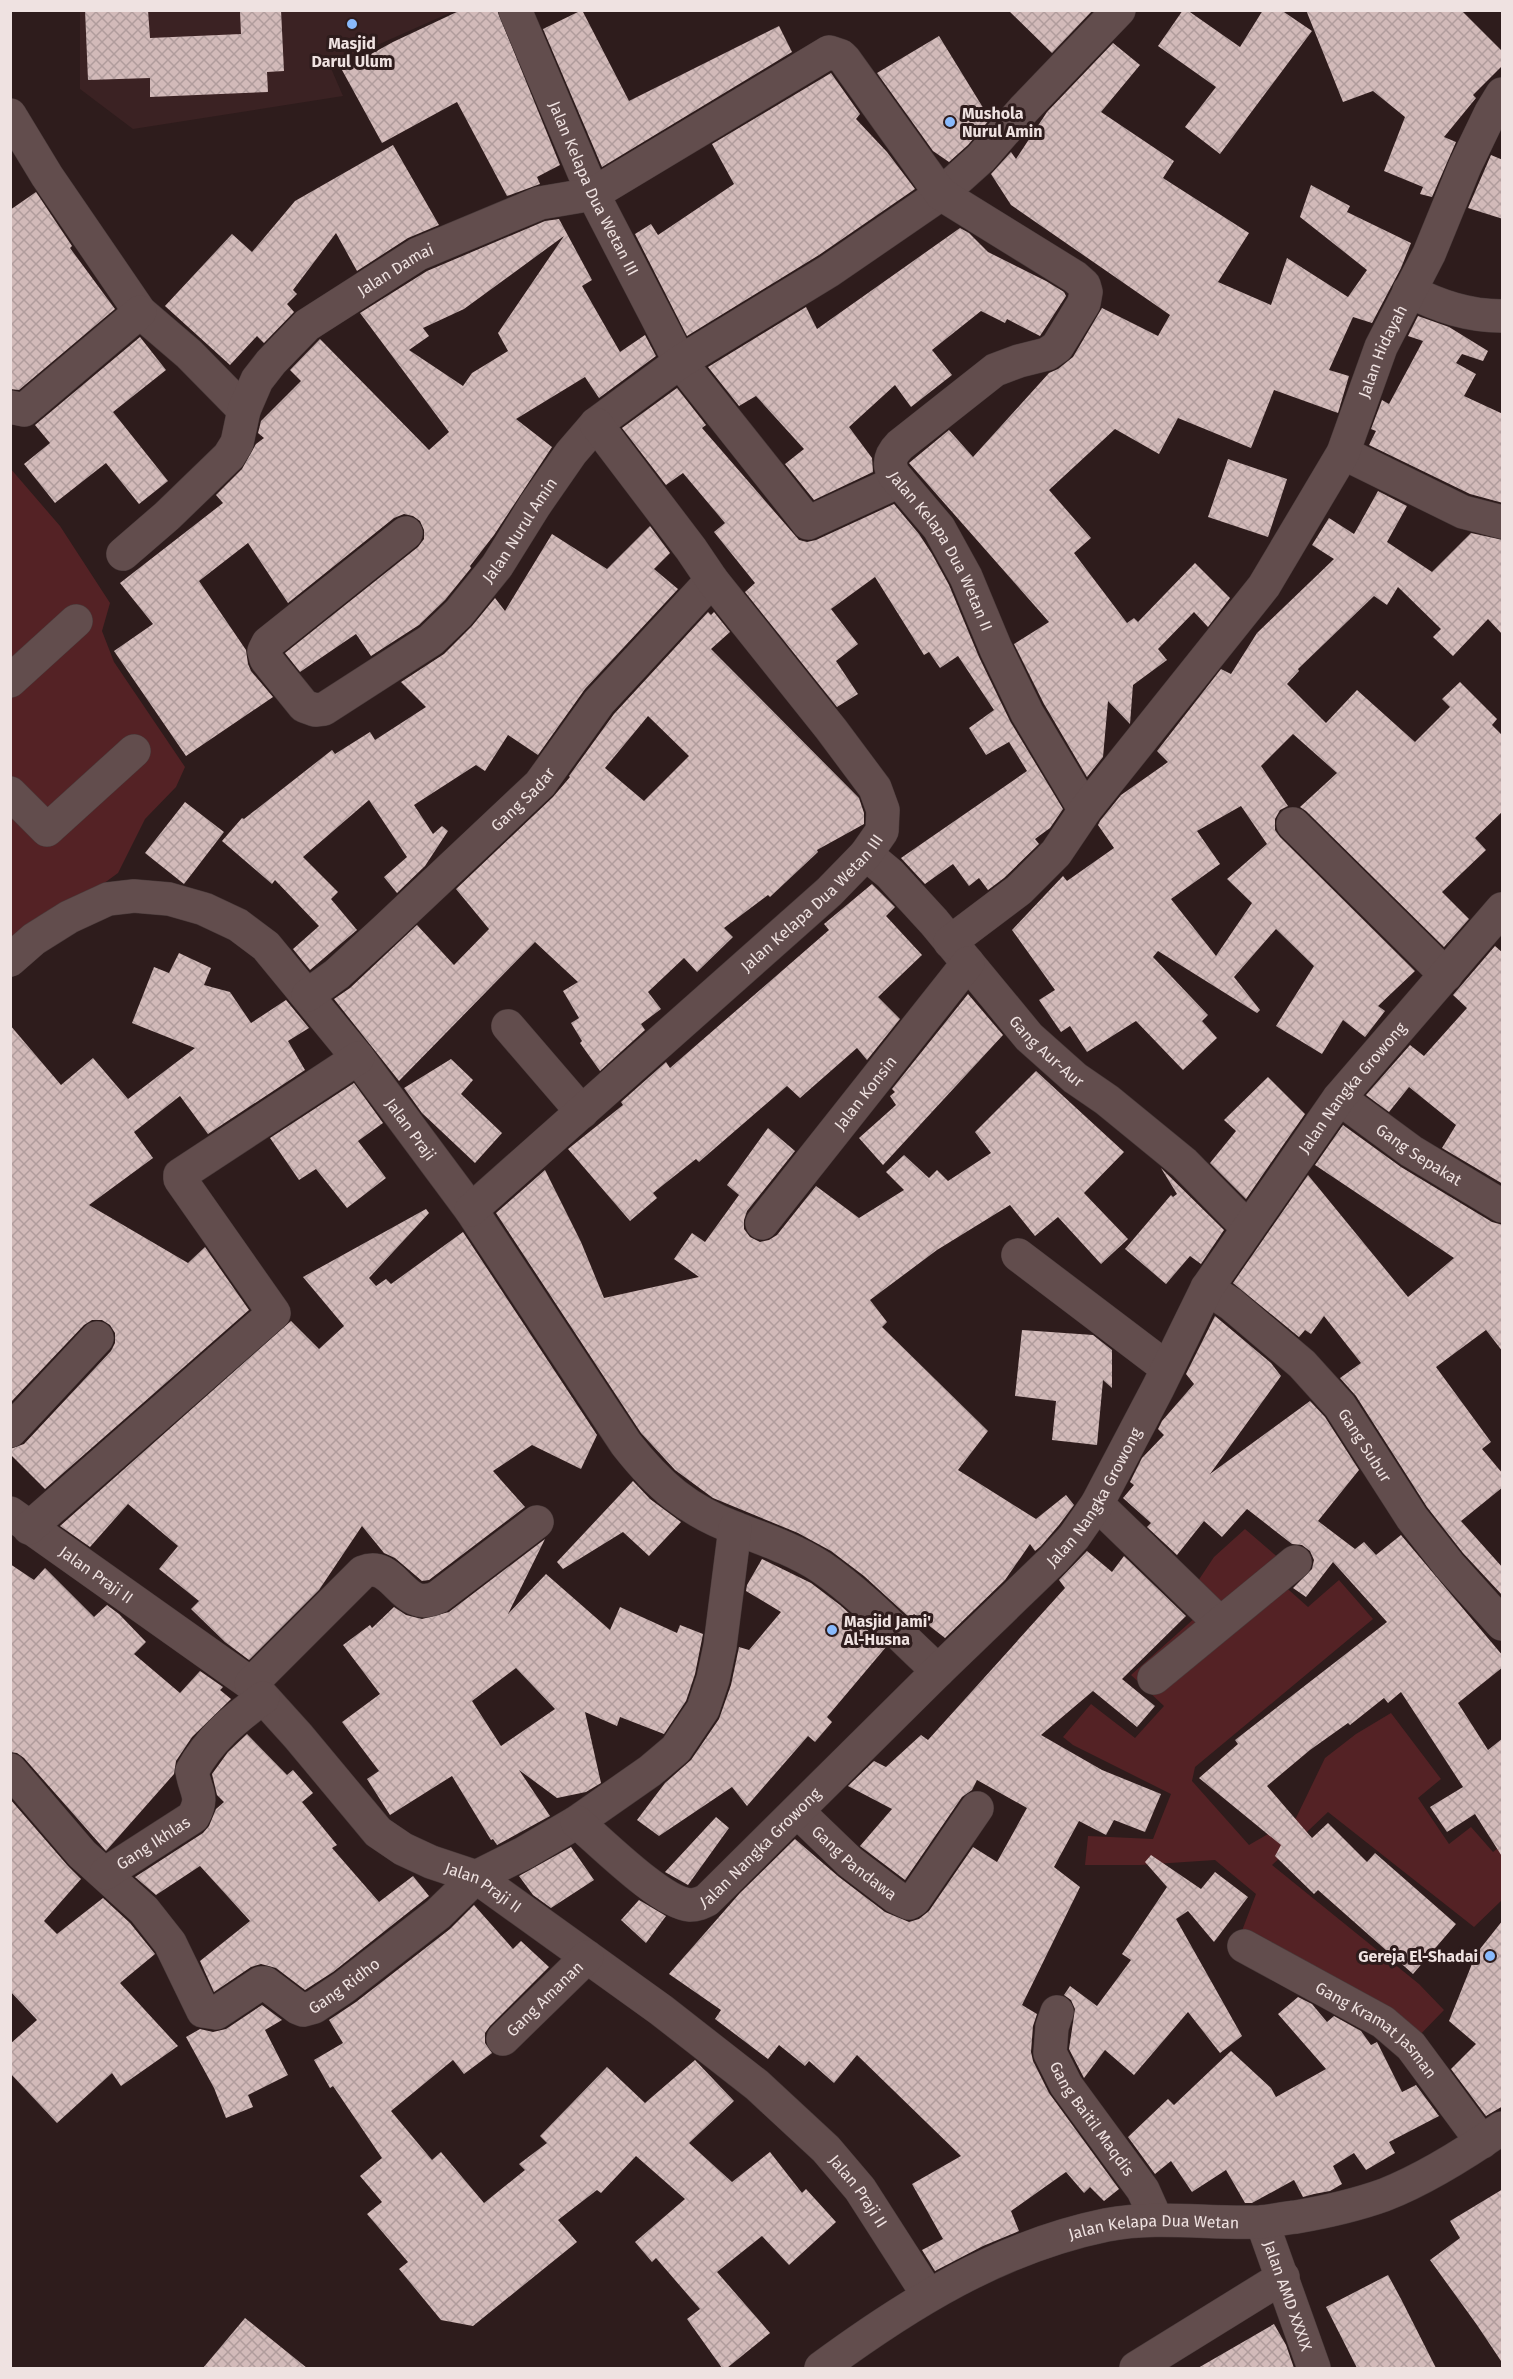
<svg xmlns="http://www.w3.org/2000/svg" width="1513" height="2379" font-family="'Fira Sans',sans-serif">
  <defs>
    <pattern id="building-cross-hatch" width="8" height="8" patternUnits="userSpaceOnUse" patternTransform="scale(1.5)"><rect width="8" height="8" fill="#d2bab9"/><path d="M0 0l8 8M0 8l8-8" fill="none" stroke="#b09c9c"/></pattern>
  </defs>
  <rect width="100%" height="100%" fill="#2e1c1c"/>
  <path fill="#3b2223" d="M80 11H454L330 66 343 96 133 129 80 89Z"/>
  <path fill="#542225" d="M10 468 60 526 110 603 102 631 114 662 185 767 176 787 145 819 118 873 10 952Z
    M1245 1529 1282 1561 1272 1575 1308 1607 1339 1580 1373 1619 1195 1767 1192 1781 1249 1845 1296 1818 1325 1758 1356 1734 1391 1713 1441 1779 1418 1798 1449 1844 1471 1827 1493 1852 1502 1845V1900L1474 1927 1328 1812 1272 1865 1419 1984 1444 2010 1415 2040 1240 1936 1256 1894 1215 1860 1140 1865H1085L1088 1836 1153 1839 1171 1794 1073 1745 1063 1737 1091 1704 1135 1738 1164 1706 1131 1675 1196 1617 1198 1581 1214 1557Z"/>
  <path fill="url(#building-cross-hatch)" fill-rule="evenodd" d="M85 10H148L150 38 241 34 240 12 281 10 284 71 267 72 268 92 150 97V78L88 80Z
    M461 10H497L560 165 537 177 540 184 507 196 457 102 382 143 342 70 393 42Z
    M582 10 629 101 779 26 792 52 602 167 543 29Z
    M1008 10H1093L1052 53Z
    M1183 10H1187L1240 47 1263 10H1281L1312 31 1220 154 1185 127 1216 87 1158 46Z
    M1306 10H1461L1503 52V65L1473 95 1476 98 1444 137 1456 142 1432 197 1420 194 1423 187 1384 171 1405 117 1373 91 1343 102Z
    M939 36 990 119 968 145 949 162 933 151 877 73Z
    M1113 43 1140 65 1101 112 1174 161 1163 178 1249 233 1218 282 1271 305 1287 258 1348 297 1367 270 1300 217 1311 185 1350 206 1347 212 1411 243 1401 268 1372 323 1353 317 1329 370 1349 376 1338 413 1274 390 1251 448 1178 418 1159 454 1115 429 1049 490 1091 538 1074 553 1127 623 1134 618 1138 622 1195 563 1230 598 1208 627 1194 612 1158 649 1167 660 1133 685 1130 724 1108 701 1103 757 1087 777 1044 704 1014 644 1049 622 909 463 949 430 973 457 1049 373 1058 369 1073 357 1102 308 1158 336 1170 315 1011 205 991 174 1011 152 1016 159 1047 112Z
    M831 73 860 114 856 119 887 152 915 189 819 255 687 336 635 234 651 224 658 235 734 184 712 144Z
    M393 145 439 225 408 238 357 271 336 233 293 290 297 294 287 304 294 312 264 343 257 336 230 365 165 306 232 234 252 252 295 201Z
    M1491 155 1503 160V219L1468 208Z
    M36 192 72 246 70 248 115 309 19 390 10 389V210Z
    M559 219 592 280 582 286 620 352 645 335 656 356 599 398 585 377 516 419 552 447 494 535 470 566 471 568 445 600 419 625 371 656 356 634 300 672 285 653 418 547 424 539V530L420 521 413 516 404 514 394 518 288 603 248 543 199 581 246 650 248 664 251 671 273 697 186 756 114 651 153 624 120 583 223 503 216 495 242 469 256 444 264 438 258 433 261 421 301 381 290 370 320 339 429 450 449 432 360 313 427 271 545 221ZM564 236 498 333 508 351 472 373 463 386 409 350 429 336 423 328 464 309Z
    M960 228 969 233 988 252 1046 281 1064 292 1066 296 1040 336 1007 319 1005 323 981 311 932 350 952 375 911 407 895 385 849 427 872 458 873 472 814 500 785 464 804 449 756 396 739 406 708 367 806 307 817 329Z
    M1418 316 1449 327 1488 351 1483 361 1462 354 1456 363 1476 374 1464 396 1503 414V503L1470 494 1369 445 1376 431 1371 429 1382 400 1389 404 1423 341 1408 336Z
    M140 337 166 370 113 412 168 481 139 504 106 463 55 503 24 464 50 443 35 425Z
    M677 388 706 425 702 428 799 540 807 542 816 540 894 504 919 534 932 554 949 585 979 657 1010 721 1063 809 1050 828 1035 839 1039 844 1004 878 988 890 979 878 969 886 953 864 925 884 901 858 1027 771 1009 742 986 755 969 728 994 710 958 656 940 668 929 652 924 655 875 577 831 609 858 644 836 661 858 694 837 707 745 592 755 583 714 532 725 523 683 473 666 485 622 428Z
    M1228 459 1287 479 1268 537 1208 517Z
    M1378 491 1407 506 1387 542 1432 572 1471 533 1503 540V635L1488 619 1453 656 1433 637 1441 629 1398 587 1387 605 1374 596 1298 669 1299 671 1287 684 1326 723 1357 690 1415 742 1450 707 1442 699 1460 682 1497 719 1492 725 1503 736V811L1475 838 1486 850 1442 892 1469 919 1444 947 1306 811 1300 807 1337 773 1293 734 1261 766 1288 806 1280 810 1275 819V830L1280 837 1415 971 1378 1006 1385 1011 1365 1037 1343 1020 1322 1054 1276 1026 1314 966 1276 929 1234 977 1260 1010 1257 1013 1158 951 1153 957 1208 1015 1202 1021 1217 1038 1183 1070 1136 1021 1087 1052 1070 1026 1061 1032 1039 1000 1055 990 1012 930 1063 876 1067 881 1114 848 1098 825 1100 821 1121 795 1168 762 1157 751 1221 669 1231 674 1257 633 1334 559 1312 545 1329 518 1354 534ZM1241 806 1267 844 1227 879 1252 903 1216 956 1171 899 1220 864 1197 831Z
    M650 526 670 553 654 569 678 589 585 689 538 755 508 735 485 771 476 765 414 805 433 834 442 826 448 831 425 866 397 893 384 877 407 857 369 800 303 857 338 892 331 899 357 930 310 970 293 949 319 926 275 880 272 884 222 841 242 818 244 819 332 750 335 754 370 732 375 740 426 707 401 682 444 654 472 626 495 598 505 611 552 534 607 569Z
    M708 612 711 615 714 612 730 632 711 649 859 798 864 813V824L817 850 818 852 770 897 768 895 724 928 733 937 697 972 684 958 648 992 661 1009 641 1024 645 1030 600 1071 580 1043 582 1041 571 1023 579 1018 563 991 578 982 535 942 399 1081 334 999 350 988 417 925 454 965 489 929 456 889 553 797 570 777 569 776 614 714ZM648 716 689 756 644 801 605 768Z
    M185 802 224 832 184 884 145 853Z
    M872 884 895 907 886 916 922 955 878 997 900 1019 867 1060 857 1048 800 1098 787 1086 699 1162 696 1159 653 1193 657 1198 630 1221 568 1149 623 1105 621 1102 666 1062 670 1068 829 930 824 924Z
    M1495 946 1503 953V1184L1442 1148 1456 1125 1409 1087 1389 1112 1366 1095 1410 1045 1424 1056 1467 1008 1453 995Z
    M179 953 211 968 204 985 230 992 251 1023 286 1000 309 1028 288 1041 305 1070 208 1134 180 1096 134 1132 153 1158 89 1205 188 1263 205 1247 249 1310 45 1489 10 1454V1449L24 1444 111 1351 115 1343V1333L110 1325 102 1320H92L84 1325 10 1403V1025L61 1085 93 1058 128 1099 195 1048 132 1023 154 967 169 973Z
    M968 994 1003 1035 883 1165 859 1138 896 1105 890 1096 895 1092 892 1089Z
    M451 1059 473 1080 461 1094 502 1133 475 1163 422 1113 404 1088Z
    M1036 1071 1124 1152 1084 1193 1128 1239 1101 1264 1058 1217 1035 1236 1010 1205 937 1250 870 1300 887 1322 882 1327 988 1431 958 1470 1036 1519 1066 1495 1074 1505 1059 1525 1041 1546 1035 1551 1030 1544 1005 1580 945 1638 914 1614 910 1618 864 1576 831 1551 798 1533 713 1498 675 1470 641 1433 496 1213 545 1170 581 1242 604 1298 699 1277 674 1259 692 1233 705 1242 739 1195 727 1185 768 1128 795 1151 747 1211 744 1220V1229L750 1237 760 1242 769 1240 777 1235 816 1186 859 1218 904 1190 886 1172 904 1155 929 1178 937 1170 948 1181 991 1153 975 1132Z
    M1268 1077 1305 1114 1284 1144 1282 1142 1284 1144 1246 1199 1210 1163 1236 1131 1224 1120Z
    M354 1083 383 1123 358 1141 386 1178 347 1208 316 1169 299 1180 270 1138Z
    M1343 1125 1401 1167 1492 1222 1503 1225V1352L1486 1330 1436 1367 1491 1442 1482 1449 1503 1474V1487L1461 1521 1503 1568V1596L1463 1553 1427 1507 1356 1396 1340 1378 1361 1363 1324 1316 1311 1334 1305 1330 1299 1337 1233 1283 1308 1175 1408 1297 1454 1258 1315 1165Z
    M1161 1168 1224 1230 1201 1264 1190 1256 1166 1284 1125 1249 1171 1195 1173 1197 1177 1194Z
    M426 1209 429 1213 369 1278 376 1286 386 1279 391 1284 463 1232 597 1435 581 1469 532 1445 493 1471 525 1507 429 1580 422 1581 395 1558 384 1553 362 1526 319 1590 249 1660 225 1642 191 1609 199 1601 159 1569 178 1546 128 1504 90 1547 60 1526 291 1321 319 1349 344 1326 303 1277Z
    M1215 1316 1271 1363 1281 1376 1210 1474 1310 1401 1325 1417 1359 1470 1318 1521 1355 1549 1364 1542 1376 1555 1401 1535 1503 1656V1667L1458 1703 1488 1750 1503 1738V1858L1475 1814 1447 1832 1430 1807 1463 1787 1401 1692 1388 1703 1384 1698 1350 1725 1348 1723 1310 1750 1267 1786 1312 1838 1328 1823 1367 1862 1375 1853 1456 1924 1413 1974 1318 1890 1314 1894 1275 1856 1281 1845 1199 1778 1238 1744 1235 1740 1387 1622 1333 1562 1306 1597 1293 1588 1312 1569 1314 1560 1310 1551 1302 1545 1292 1544 1247 1509 1222 1537 1204 1521 1177 1555 1147 1527 1151 1523 1123 1498 1134 1485 1130 1482 1142 1458 1164 1435 1158 1429 1162 1421 1194 1384 1186 1374Z
    M1022 1330 1093 1335 1112 1350V1388L1103 1380 1097 1445 1052 1440 1056 1401 1015 1396Z
    M633 1481 650 1499 681 1522 649 1556 623 1532 563 1569 557 1562Z
    M545 1539 508 1614 546 1574 610 1630 620 1607 677 1633 680 1625 703 1634 695 1674 686 1701 664 1734 620 1717 617 1726 585 1712 601 1783 586 1792 557 1798 519 1770 550 1816 497 1845 493 1839 491 1840 452 1776 390 1815 367 1779 379 1771 342 1722 380 1694 343 1645 370 1625 372 1628 394 1607 406 1615 422 1619 449 1612ZM516 1668 555 1709 501 1746 472 1701Z
    M1087 1551 1112 1572 1124 1556 1186 1616 1122 1679 1155 1706 1137 1727 1093 1691 1041 1735 1102 1770 1161 1794 1145 1832 1114 1820 1106 1835 1079 1821 1054 1867 1080 1887 1022 2005 1037 2014 1033 2026 1031 2052 1033 2061 1049 2093 1119 2189 1104 2201 1090 2187 1084 2193 1066 2172 1011 2211 1019 2231 983 2246 935 2271 922 2250 943 2239 912 2184 961 2156 857 2055 834 2083 809 2061 805 2066 779 2045 768 2059 715 2019 721 2010 669 1974 740 1893 795 1839 839 1877 885 1912 909 1922 919 1919 929 1911 973 1847 997 1862 1027 1808 977 1780 972 1790 962 1797 905 1880 860 1846 892 1809 848 1786 874 1761 886 1767 921 1735 928 1740 1065 1588 1059 1580Z
    M762 1559 811 1583 840 1605 886 1647 827 1717 832 1722 815 1742 808 1736 747 1806 732 1787 659 1836 637 1820 665 1783 691 1760 719 1719 731 1685 739 1647 749 1650 781 1612 746 1591 747 1585Z
    M10 1564 34 1580 45 1568 94 1617 107 1605 119 1614 146 1642 134 1654 180 1693 200 1671 223 1687 220 1690 231 1699 192 1737 176 1761 174 1774 106 1851 24 1758 17 1753 10 1752Z
    M247 1734 287 1775 293 1770 313 1793 302 1802 337 1845 332 1848 379 1902 413 1876 429 1896 333 1972 305 1990 276 1968 261 1964 251 1967 214 1992 200 1961 250 1921 200 1866 156 1895 135 1877 203 1833 209 1826 216 1809 224 1802 217 1795 212 1774 228 1752Z
    M10 1799 68 1866 81 1879 44 1921 57 1934 103 1898 130 1923 155 1954 120 1983 178 2046 121 2086 112 2073 57 2123 10 2073V2044L37 2020 10 1991Z
    M716 1817 729 1828 688 1885 665 1872Z
    M571 1847 594 1880 551 1908 533 1895 519 1876Z
    M1151 1855 1201 1889 1215 1872 1248 1897 1214 1942 1188 1911 1176 1919 1242 2036 1220 2053 1188 2012 1134 2075 1105 2050 1084 2078 1069 2049 1075 2009 1071 2000 1064 1995 1070 1986 1097 2006 1131 1960 1122 1954 1167 1887 1145 1862Z
    M639 1900 666 1916 646 1943 621 1920Z
    M474 1905 513 1949 521 1941 549 1967 490 2026 485 2033V2043L492 2053 464 2074 453 2060 391 2111 432 2160 441 2152 484 2203 525 2170 519 2164 547 2143 540 2136 607 2067 645 2103 695 2060 734 2101 689 2143 732 2182 770 2152 802 2193 806 2189 836 2222 789 2265 762 2236 717 2272 770 2333 727 2368H722L687 2319 700 2309 656 2258 652 2262 635 2242 685 2199 636 2156 601 2193 597 2190 558 2220 577 2242 473 2326 441 2320 399 2269 408 2262 367 2214 382 2202 360 2176 382 2158 333 2086 330 2088 314 2060 343 2043 329 2020 356 2002 450 1929Z
    M1503 1920V2106L1486 2116 1451 2069 1476 2044 1449 2021 1476 1954Z
    M1298 1997 1312 2004 1327 2022 1334 2016 1361 2031 1371 2045 1377 2042 1402 2092 1416 2085 1439 2116 1389 2142 1395 2153 1366 2170 1354 2153 1333 2166 1342 2184 1330 2191 1314 2194 1303 2197 1294 2180 1252 2203H1245L1226 2170 1192 2192 1171 2161 1155 2174 1128 2137 1168 2099 1174 2105 1231 2051 1271 2088 1276 2097 1326 2069 1278 2014Z
    M262 2005 282 2020 265 2030 288 2075 248 2095 253 2107 226 2118 214 2088 186 2037 200 2029 213 2032 226 2029Z
    M1503 2189V2364L1477 2325 1430 2260 1460 2238 1450 2221Z
    M1388 2275 1401 2299 1436 2368H1357L1326 2307Z
    M245 2318 307 2368H203Z
    M1274 2324 1286 2345 1294 2368H1198Z"/>
  <g fill="none" stroke-linecap="round" stroke-linejoin="round">
    <g stroke="#4a3b3b" stroke-width="34">
      <g id="street">
        <path id="s1" d="M515 10 593 194 680 362 808 523 899 481"/>
        <path d="M10 115 47 176 140 312 189 354 244 410"/>
        <path d="M1409 291C1439 306 1468 316 1502 316"/>
        <path d="M10 407 24 410 140 312"/>
        <path d="M1343 453 1463 512 1502 522"/>
        <path id="s2" d="M406 533 268 643 264 651 266 659 304 706 315 710 324 709 431 640 459 613 497 566 535 505 571 453 596 424 680 362 829 271 941 194 981 158 1024 109 1119 10"/>
        <path id="s3" d="M123 554 167 516 229 456 237 443 244 410 257 380 271 362 307 325 418 254 540 203 593 194 829 52 841 56 845 60 941 194 1075 277 1084 285 1086 292 1084 303 1057 347 1047 354 1019 361 995 370 900 445C891 454 887 462 894 475L939 528 966 577 996 649 1027 713 1085 810"/>
        <path d="M10 681 76 621"/>
        <path d="M10 793 47 830 134 751"/>
        <path d="M1293 824 1446 975"/>
        <path id="s4" d="M866 854 890 874 934 922 1029 1037 1075 1078 1107 1100 1184 1163 1248 1228"/>
        <path id="s5" d="M950 942 1019 890 1056 853 1085 810 1264 586 1343 453 1381 347 1429 254 1465 166 1491 112 1502 94"/>
        <path id="s6" d="M10 960 34 939 69 917 108 899 134 896 169 899 204 909 238 925 266 946 358 1058 471 1210 626 1444C659 1486 687 1510 737 1529 766 1540 795 1550 821 1567 863 1596 900 1636 938 1671"/>
        <path id="s7" d="M308 995 337 974 384 931 540 784 599 702 712 580"/>
        <path d="M508 1026 582 1112"/>
        <path id="s8" d="M1339 1098 1411 1151 1502 1206"/>
        <path id="s9" d="M471 1210 829 892 866 854 882 831 883 810 875 788 831 729 712 580 691 549 596 424"/>
        <path id="s10" d="M762 1223 968 963"/>
        <path d="M1018 1255 1167 1368"/>
        <path id="s11" d="M1207 1288 1231 1304 1302 1364 1340 1406 1412 1518 1449 1565 1502 1624"/>
        <path d="M10 1431 97 1338"/>
        <path d="M1097 1504 1220 1623"/>
        <path id="s12" d="M10 1513 251 1684 298 1736 378 1832 403 1849 431 1862 476 1877 661 2010 757 2085 826 2149 860 2189 928 2295"/>
        <path d="M29 1528 274 1313 180 1179V1175L358 1058"/>
        <path d="M1154 1678 1295 1562"/>
        <path d="M251 1684 363 1572C396 1559 401 1615 438 1597L537 1522"/>
        <path id="s13" d="M10 1770 82 1854 144 1910 170 1943 203 2011 216 2013 261 1983H265L298 2008 303 2010 314 2007 344 1987 438 1914 476 1877 524 1853 577 1822 650 1771 676 1749 703 1709 713 1679 720 1646 735 1528"/>
        <path id="s14" d="M798 1812 850 1862 896 1897 909 1903 914 1900 977 1808"/>
        <path id="s15" d="M577 1822C601 1842 661 1903 690 1905 697 1905 701 1903 707 1900L938 1671 1054 1559 1074 1537 1097 1504 1158 1388 1207 1288 1339 1098 1502 909"/>
        <path id="s16" d="M106 1873 193 1817C205 1796 195 1792 192 1771 209 1740 234 1719 263 1698"/>
        <path id="s17" d="M1244 1946 1383 2022 1411 2046 1482 2142"/>
        <path id="s18" d="M1057 2012 1052 2027 1050 2053 1066 2085 1143 2190 1156 2219"/>
        <path id="s19" d="M503 2039 587 1957"/>
        <path id="s20" d="M1262 2222 1314 2368"/>
        <path d="M1136 2368 1283 2277"/>
      </g>
    </g>
    <g stroke="#4a3b3b" stroke-width="34">
      <g id="secondary">
        <path id="s21" d="M821 2368C908 2304 999 2247 1106 2225 1159 2215 1208 2224 1260 2222 1272 2221 1284 2218 1296 2217 1325 2212 1356 2205 1384 2195 1425 2179 1466 2153 1502 2128"/>
      </g>
    </g>
    <use href="#street" stroke="#624d4d" stroke-width="33"/>
    <use href="#secondary" stroke="#624d4d" stroke-width="33"/>
  </g>
  <g fill="#89bafc" stroke="#2e1c1c" stroke-width="2">
    <circle cx="352" cy="24" r="6"/>
    <circle cx="950" cy="122" r="6"/>
    <circle cx="832" cy="1630" r="6"/>
    <circle cx="1490" cy="1956" r="6"/>
  </g>
  <g text-anchor="middle" stroke-width="6" stroke-linejoin="round" paint-order="stroke">
    <g font-size="16" font-weight="bold" fill="#efe2e1" stroke="#2e1c1c" text-anchor="start">
      <text x="352" y="49" text-anchor="middle">Masjid<tspan x="352" dy="18">Darul Ulum</tspan></text>
      <text x="962" y="119">Mushola<tspan x="962" dy="18">Nurul Amin</tspan></text>
      <text x="844" y="1627">Masjid Jami'<tspan x="844" dy="18">Al-Husna</tspan></text>
      <text x="1478" y="1962" text-anchor="end">Gereja El-Shadai</text>
    </g>
    <g font-size="16" fill="#efe2e1" stroke="#2e1c1c">
      <text dy="6" stroke="none"><textPath href="#s1" startOffset="195">Jalan Kelapa Dua Wetan III</textPath></text>
      <text dy="6" stroke="none"><textPath href="#s3" startOffset="405">Jalan Damai</textPath></text>
      <text dy="6" stroke="none"><textPath href="#s5" startOffset="741">Jalan Hidayah</textPath></text>
      <text dy="6" stroke="none"><textPath href="#s2" startOffset="544">Jalan Nurul Amin</textPath></text>
      <text dy="6" stroke="none"><textPath href="#s3" startOffset="1628">Jalan Kelapa Dua Wetan II</textPath></text>
      <text dy="6" stroke="none"><textPath href="#s7" startOffset="291">Gang Sadar</textPath></text>
      <text dy="6" stroke="none"><textPath href="#s9" startOffset="459">Jalan Kelapa Dua Wetan III</textPath></text>
      <text dy="6" stroke="none"><textPath href="#s4" startOffset="268">Gang Aur-Aur</textPath></text>
      <text dy="6" stroke="none"><textPath href="#s15" startOffset="1206">Jalan Nangka Growong</textPath></text>
      <text dy="6" stroke="none"><textPath href="#s10" startOffset="166">Jalan Konsin</textPath></text>
      <text dy="6" stroke="none"><textPath href="#s6" startOffset="520">Jalan Praji</textPath></text>
      <text dy="6" stroke="none"><textPath href="#s8" startOffset="98">Gang Sepakat</textPath></text>
      <text dy="6" stroke="none"><textPath href="#s11" startOffset="225">Gang Subur</textPath></text>
      <text dy="6" stroke="none"><textPath href="#s15" startOffset="720">Jalan Nangka Growong</textPath></text>
      <text dy="6" stroke="none"><textPath href="#s12" startOffset="106">Jalan Praji II</textPath></text>
      <text dy="6" stroke="none"><textPath href="#s16" startOffset="56">Gang Ikhlas</textPath></text>
      <text dy="6" stroke="none"><textPath href="#s15" startOffset="234">Jalan Nangka Growong</textPath></text>
      <text dy="6" stroke="none"><textPath href="#s14" startOffset="76">Gang Pandawa</textPath></text>
      <text dy="6" stroke="none"><textPath href="#s12" startOffset="610">Jalan Praji II</textPath></text>
      <text dy="6" stroke="none"><textPath href="#s13" startOffset="478">Gang Ridho</textPath></text>
      <text dy="6" stroke="none"><textPath href="#s19" startOffset="58">Gang Amanan</textPath></text>
      <text dy="6" stroke="none"><textPath href="#s17" startOffset="158">Gang Kramat Jasman</textPath></text>
      <text dy="6" stroke="none"><textPath href="#s18" startOffset="120">Gang Baitil Maqdis</textPath></text>
      <text dy="6" stroke="none"><textPath href="#s12" startOffset="1096">Jalan Praji II</textPath></text>
      <text dy="6" stroke="none"><textPath href="#s21" startOffset="369">Jalan Kelapa Dua Wetan</textPath></text>
      <text dy="6" stroke="none"><textPath href="#s20" startOffset="78">Jalan AMD XXXIX</textPath></text>
    </g>
  </g>
  <rect width="1513" height="2379" fill="none" stroke="#efe2e1" stroke-width="24"/>
</svg>
